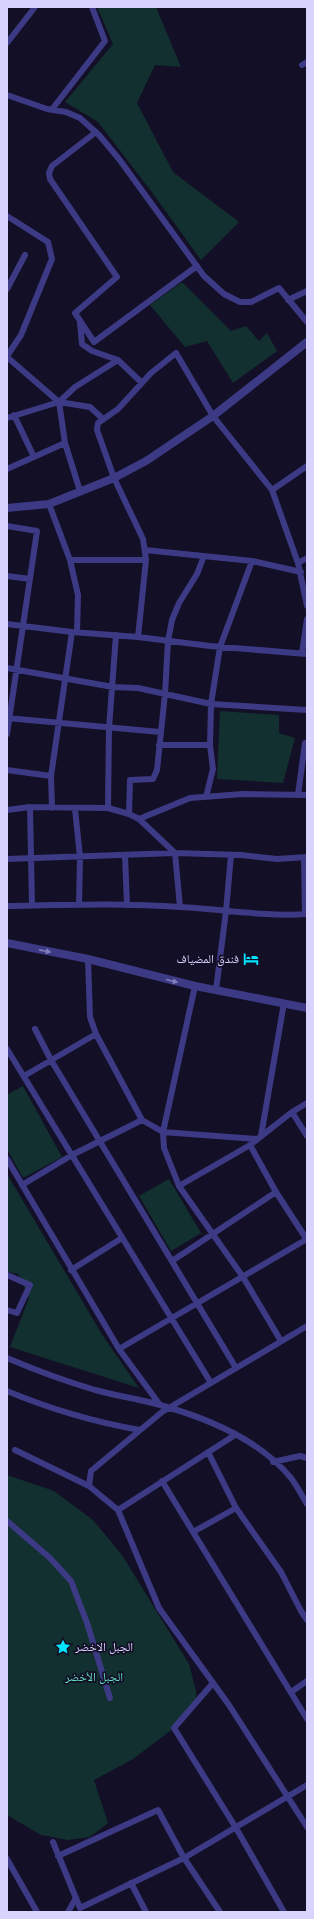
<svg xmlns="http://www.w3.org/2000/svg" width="314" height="1919" font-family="Poppins,'Noto Naskh Arabic',sans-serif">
  <rect width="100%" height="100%" fill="#130f26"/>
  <path fill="#12302f" d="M97 7H156L181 67 155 65 137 103 173 172 239 222 201 260 151 191 98 122 65 102 113 44Z
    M182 282 231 331 246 326 259 341 267 333 277 351 233 383 207 341 185 347 150 305Z
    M220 711 279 715V733L295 738 283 783 217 779Z
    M23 1086 62 1157 23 1178 7 1149V1095Z
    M7 1174 103 1336 139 1388 10 1347 29 1298 18 1274 7 1272Z
    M169 1179 201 1233 171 1251 139 1196Z
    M7 1475 54 1491 93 1520 122 1555 189 1664 196 1691 197 1702 174 1728 133 1759 94 1780 108 1823 90 1837 68 1840 41 1835 7 1815Z"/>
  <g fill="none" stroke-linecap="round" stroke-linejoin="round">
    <path stroke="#3d3a85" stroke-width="6" d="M7 43 35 7
      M302 65 307 62
      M7 95 47 109 66 112 80 118 99 135 119 159 204 276 224 294 240 302H251L279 288 307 322
      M53 108 105 41 92 7
      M96 132 52 166 49 173 50 179 117 277 75 313 94 342 197 266
      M7 216 48 242 52 259 21 335 7 356
      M7 289 25 255
      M288 300 307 291
      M80 323 82 344 92 351 118 360 142 383
      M7 357 59 402 65 443 80 491
      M14 415 34 457
      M7 418 59 402
      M103 419 90 407 59 402 75 387 118 360
      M7 469 65 443
      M272 490 307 466
      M49 504 70 560 78 595 77 632
      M7 526 37 531 7 734
      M145 550 252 561 301 572
      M70 560H146
      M298 563 307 558
      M7 576 30 579
      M7 624 72 632 138 637 210 646 307 654
      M138 637 146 560 143 539 114 478 97 430 98 423 118 409 151 373 176 353 213 416 272 490 298 563 307 606
      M302 653 307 619
      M7 668 113 687 138 688 211 704 307 710
      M7 718 160 732
      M159 745H210L211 704 220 647 252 561
      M7 770 51 776
      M298 795 305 743 307 744
      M206 797 213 769 210 745
      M30 807 32 905
      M52 808 51 776 72 632
      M108 808 109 728 116 635
      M75 809 80 857 79 905
      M7 810 30 807 108 808 129 814 139 819 175 853 180 907
      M129 814 130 780 153 779 157 770 165 694 168 641 172 620 179 603 197 574 204 556
      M139 819 190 798 243 794 307 795
      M125 855 127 905
      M304 858 305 914
      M7 859 175 853 241 855 277 859 307 857
      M7 906C65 905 122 903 180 907 221 909 265 917 307 914
      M88 959 90 1017 96 1034 142 1120 163 1132 257 1139
      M195 986 163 1132 164 1148 179 1186 243 1277 281 1341
      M216 990 226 911 231 855
      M35 1029 51 1060 236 1368
      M7 1049 211 1383
      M24 1076 96 1034
      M292 1112 307 1136
      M261 1136 284 1003
      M250 1145 276 1192 307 1240
      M7 1159 119 1349 160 1405
      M22 1185 72 1155 142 1120
      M179 1186 250 1145 292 1112 307 1103
      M172 1261 276 1192
      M71 1270 122 1238
      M7 1275 30 1285 17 1313 7 1310
      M119 1349 307 1239
      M7 1358C35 1370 65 1381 95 1390 117 1396 139 1399 160 1405 207 1418 259 1439 291 1478 297 1486 302 1496 307 1504
      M7 1391C50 1409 94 1422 140 1430
      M15 1450 89 1486 118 1510 159 1608 229 1705 307 1827
      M208 1452 236 1508 281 1572 301 1611 307 1620
      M273 1462 300 1456 307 1458
      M162 1481 307 1719
      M89 1486 91 1471 162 1412 307 1326
      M118 1510 235 1435
      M7 1521 50 1558 71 1581 87 1623 110 1698
      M193 1532 236 1508
      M213 1683 174 1728 236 1828 284 1912
      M291 1692 307 1681
      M53 1842 80 1908 184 1858 307 1785
      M58 1856 158 1810 184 1858 220 1912
      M7 1859 37 1912
      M131 1883 146 1912
      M68 1912 76 1898"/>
    <path stroke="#3d3a85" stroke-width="8" d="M7 508 49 504 114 478 146 461 213 416 307 342
      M7 943 88 959 195 986 307 1008"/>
  </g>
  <defs><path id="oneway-solid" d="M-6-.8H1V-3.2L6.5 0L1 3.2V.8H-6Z"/></defs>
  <g fill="#837fbc">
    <use href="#oneway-solid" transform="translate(45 951) rotate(11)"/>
    <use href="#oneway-solid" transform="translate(172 981) rotate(14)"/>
  </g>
  <defs>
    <g id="hotel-bare" transform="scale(1.2)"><path d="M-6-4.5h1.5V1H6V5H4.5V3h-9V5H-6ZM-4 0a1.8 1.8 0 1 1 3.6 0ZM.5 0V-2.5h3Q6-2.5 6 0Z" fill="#00e5ff" stroke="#130f26" stroke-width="2.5" paint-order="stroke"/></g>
    <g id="sight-bare" transform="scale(1.2)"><path d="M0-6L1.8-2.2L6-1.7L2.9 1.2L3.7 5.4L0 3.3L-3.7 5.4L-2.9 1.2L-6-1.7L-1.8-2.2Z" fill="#00e5ff" stroke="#130f26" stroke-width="2.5" paint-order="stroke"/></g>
  </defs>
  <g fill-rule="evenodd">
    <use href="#hotel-bare" x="251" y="959"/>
    <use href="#sight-bare" x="63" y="1647"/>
  </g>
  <g text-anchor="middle" stroke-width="3.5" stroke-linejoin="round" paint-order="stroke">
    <g font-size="12" fill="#d9d4ff" stroke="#130f26" text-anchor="end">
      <text x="239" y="963">فندق المضياف</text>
      <text x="75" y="1651" text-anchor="start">الجبل الاخضر</text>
    </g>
    <g font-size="12" fill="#5fe0c0" stroke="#130f26">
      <text x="94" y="1681">الجبل الأخضر</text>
    </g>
  </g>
  <rect width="314" height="1919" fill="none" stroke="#d9d4ff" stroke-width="16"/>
</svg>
